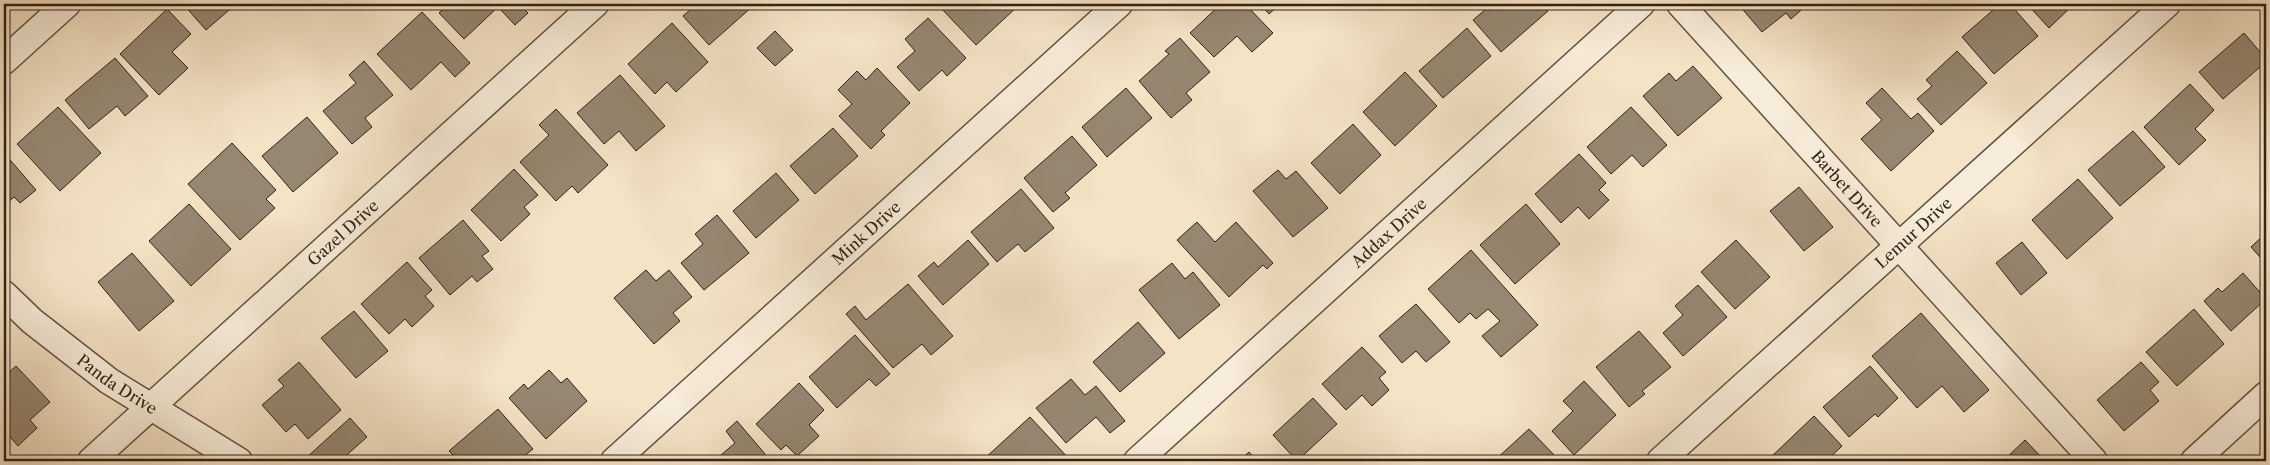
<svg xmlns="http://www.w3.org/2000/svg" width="2270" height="465" font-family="'Libre Caslon Text',serif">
  <rect width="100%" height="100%" fill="#f5e3c6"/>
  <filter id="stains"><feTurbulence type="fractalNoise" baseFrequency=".004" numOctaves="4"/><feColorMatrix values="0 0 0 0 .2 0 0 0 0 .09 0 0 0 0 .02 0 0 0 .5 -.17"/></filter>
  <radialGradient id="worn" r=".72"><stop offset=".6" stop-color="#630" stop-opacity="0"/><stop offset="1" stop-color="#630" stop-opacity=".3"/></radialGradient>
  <path fill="#968772" stroke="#302316" d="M183 4H236L206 30Z
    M449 4H519L528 13 515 25 498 7 464 39 439 13Z
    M697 4H751L753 6 709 45 683 16Z
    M944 4H1016L1018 6 976 45 940 7Z
    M1221 4H1245L1273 33 1252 52 1237 36 1214 57 1190 33Z
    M1260 4H1280L1269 14Z
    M1295 4H1307L1300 10Z
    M1492 4H1542L1548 11 1501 52 1473 20Z
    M1738 4H1808L1791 19 1786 13 1762 32Z
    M2000 4H2010L2038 36 1994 74 1962 37Z
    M2027 4H2074L2049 28Z
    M167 9 191 34 172 52 188 68 159 95 120 54Z
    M422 12 470 63 455 77 441 62 411 90 377 54Z
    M928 18 966 58 947 76 942 70 919 91 897 67 915 51 905 39Z
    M672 23 708 62 676 92 667 82 655 94 628 64Z
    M1467 28 1491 56 1443 98 1419 71Z
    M775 31 793 50 775 66 757 48Z
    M2244 33 2266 59V62L2223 99 2199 72Z
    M1180 38 1210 72 1186 93 1192 100 1171 118 1139 81 1169 54 1165 51Z
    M1957 51 1987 83 1941 125 1917 99 1932 86 1926 80Z
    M115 58 148 96 125 116 117 106 89 129 65 100Z
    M364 61 393 95 365 118 372 127 352 144 323 111 356 83 349 75Z
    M1693 66 1722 98 1678 136 1643 96 1669 73 1676 81Z
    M877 68 910 103 881 131 885 135 871 149 839 116 852 104 838 90 857 71 866 80Z
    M1405 72 1437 106 1395 146 1363 112Z
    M620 75 665 126 636 151 619 131 604 144 577 113Z
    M2190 84 2214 110 2195 129 2206 140 2179 165 2144 127Z
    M1126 88 1152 118 1107 157 1082 127Z
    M1882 88 1911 119 1918 113 1934 131 1891 171 1861 139 1882 120 1866 103Z
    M58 107 101 153 60 191 17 144Z
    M1631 107 1667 145 1643 167 1632 155 1611 174 1587 147Z
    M556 109 608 165 578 193 572 186 556 201 520 162 549 135 539 125Z
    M307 117 338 153 293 192 262 156Z
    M1353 124 1381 155 1340 194 1311 163Z
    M833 128 858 156 815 194 790 166Z
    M2133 131 2165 167 2120 206 2088 170Z
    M1072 136 1097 165 1065 193 1070 198 1053 212 1024 178Z
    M232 143 276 190 266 199 275 208 240 240 188 184Z
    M5 154 36 190 20 203 14 197 4 206Z
    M1579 154 1606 183 1599 190 1609 200 1589 219 1578 207 1561 223 1535 194Z
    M514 169 538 195 524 207 530 214 501 241 471 210Z
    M1278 170 1286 179 1296 171 1328 208 1293 237 1253 191Z
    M776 173 799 200 756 238 733 211Z
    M2078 179 2113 218 2067 259 2032 220Z
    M1799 187 1833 227 1804 251 1770 211Z
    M1021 189 1054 228 1025 252 1018 244 997 262 971 232Z
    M189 204 231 249 191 286 149 241Z
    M1526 204 1560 244 1515 284 1480 245Z
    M717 215 749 253 704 290 681 263 703 244 695 234Z
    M463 220 489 251 482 256 493 269 477 282 472 276 450 295 419 258Z
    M1197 222 1215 242 1236 222 1273 263 1267 269 1263 265 1229 297 1177 240Z
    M2266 233V264L2251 247Z
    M968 240 989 264 943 305 918 276 934 262 938 267Z
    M1736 240 1770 277 1735 309 1701 272Z
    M2022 242 2047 273 2021 295 1996 263Z
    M1471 250 1538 325 1501 357 1482 336 1500 321 1488 309 1476 319 1470 313 1459 323 1428 289Z
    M132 253 174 301 139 331 98 282Z
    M407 262 432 290 425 296 434 306 412 327 405 319 389 334 361 304Z
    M1172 263 1185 279 1193 272 1220 305 1179 339 1139 290Z
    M646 270 656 281 669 270 692 297 673 313 680 321 654 344 614 298Z
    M2243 273 2266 299 2231 331 2204 301 2218 288 2222 292Z
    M908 284 953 336 931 355 922 344 893 368 846 314 855 306 866 320Z
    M1698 285 1727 317 1683 356 1663 333 1683 315 1675 306Z
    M1416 304 1450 342 1426 362 1416 351 1402 363 1379 336Z
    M2194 309 2224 344 2177 386 2146 352Z
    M354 311 388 351 356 378 321 338Z
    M1921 313 1989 390 1964 412 1942 386 1917 408 1872 356Z
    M1138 322 1165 353 1120 392 1093 362Z
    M1639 331 1671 367 1642 391 1645 394 1629 407 1596 367Z
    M855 335 890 374 876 386 869 379 837 408 809 377Z
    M1362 347 1386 372 1379 378 1389 390 1372 406 1362 395 1346 410 1322 384Z
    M299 362 341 410 308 439 295 424 286 432 262 405 284 386 278 380Z
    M2141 362 2159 382 2150 390 2159 401 2124 431 2097 400Z
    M16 366 50 402 30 420 37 428 18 446 4 430V396L8 392 4 388V377Z
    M1870 366 1898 398 1878 417 1875 414 1849 437 1823 407Z
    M549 370 561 383 567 378 587 401 546 439 509 398 524 384 528 389Z
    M1071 379 1085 395 1096 386 1125 421 1110 433 1096 417 1066 443 1036 408Z
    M1584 381 1616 415 1574 455 1552 431 1573 411 1563 401Z
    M799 383 824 410 809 425 819 436 797 456 786 445 781 450 756 424Z
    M1313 398 1337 424 1297 461 1273 435Z
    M498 409 533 449 518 461H459L449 451Z
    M1814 416 1842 446 1826 461H1775L1771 457Z
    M1030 417 1071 461H986L984 459Z
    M350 418 367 437 340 461H309L306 458Z
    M737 421 771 461H714L735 443 726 431Z
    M1529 429 1560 461H1496L1495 460Z
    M2025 440 2045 461H2003Z
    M1249 452 1257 461H1239Z"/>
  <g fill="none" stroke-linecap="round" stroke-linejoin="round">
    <g stroke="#615342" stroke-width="29">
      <g id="minor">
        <path id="s1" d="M1680 4 2094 461"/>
        <path d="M4 61 67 4"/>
        <path id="s2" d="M4 294 32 321 109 381 239 461"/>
        <path id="s3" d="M91 461 595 4"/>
        <path id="s4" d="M614 461 1119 4"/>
        <path id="s5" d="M1137 461 1641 4"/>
        <path id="s6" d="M1660 461 2167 4"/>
        <path d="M2194 461 2266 395"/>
      </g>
    </g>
    <use href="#minor" stroke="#f8edda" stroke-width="26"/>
  </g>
  <g text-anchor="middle" stroke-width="4" stroke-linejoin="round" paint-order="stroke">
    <g font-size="16" fill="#302316" stroke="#f8edda">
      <text dy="6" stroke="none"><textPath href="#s1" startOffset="249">Barbet Drive</textPath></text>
      <text dy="6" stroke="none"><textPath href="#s3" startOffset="340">Gazel Drive</textPath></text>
      <text dy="6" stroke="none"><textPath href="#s4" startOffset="340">Mink Drive</textPath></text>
      <text dy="6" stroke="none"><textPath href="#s5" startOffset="340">Addax Drive</textPath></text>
      <text dy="6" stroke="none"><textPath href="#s6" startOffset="341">Lemur Drive</textPath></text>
      <text dy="6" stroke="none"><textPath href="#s2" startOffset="145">Panda Drive</textPath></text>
    </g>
  </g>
  <rect width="2270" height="465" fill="none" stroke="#f5e3c6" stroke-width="20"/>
  <rect x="5" y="5" width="2260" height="455" fill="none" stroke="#302316" stroke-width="2.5"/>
  <rect x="10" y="10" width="2250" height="445" fill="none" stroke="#302316"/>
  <rect width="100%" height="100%" filter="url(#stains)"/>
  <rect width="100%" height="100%" fill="url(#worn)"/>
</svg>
